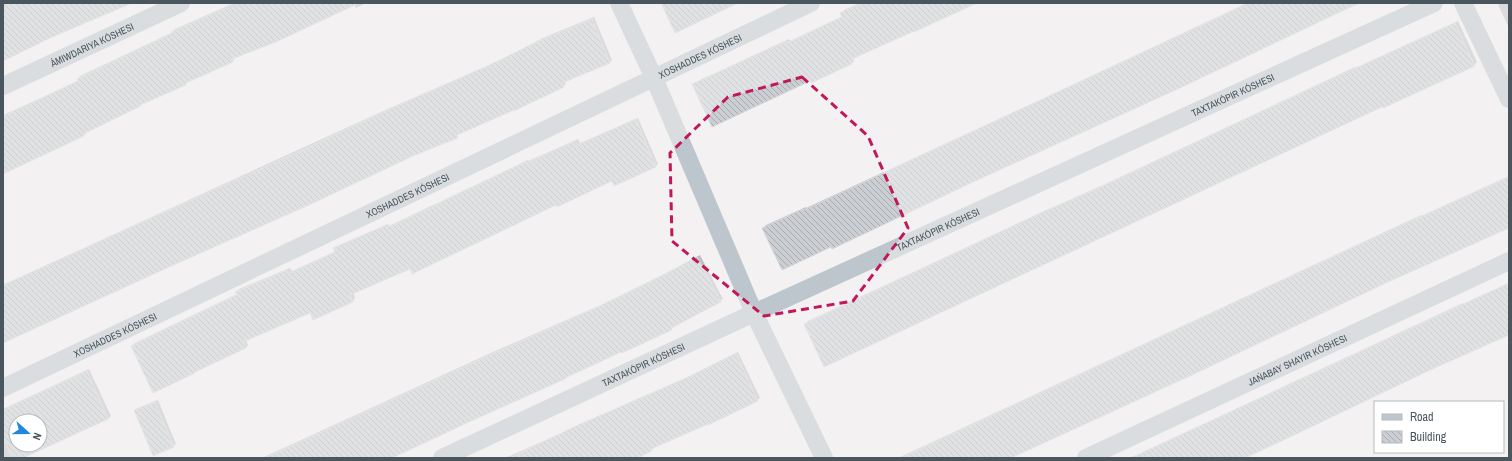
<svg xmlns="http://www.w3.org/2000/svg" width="1512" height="461" font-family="'Archivo Narrow',sans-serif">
  <defs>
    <pattern id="building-back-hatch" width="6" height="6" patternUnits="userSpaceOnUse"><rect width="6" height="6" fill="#cbced3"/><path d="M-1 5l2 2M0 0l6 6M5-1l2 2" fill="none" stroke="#a7aaae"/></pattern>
  </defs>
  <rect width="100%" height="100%" fill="#f3f1f1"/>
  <path fill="#0003" fill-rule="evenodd" d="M234 3H366L356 8 354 4 235 57V58L233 61 188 80 186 84 142 103 86 131V133L84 136 3 173V115L79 81 78 79 80 76 173 32 175 29Z
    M860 3H977L914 29 853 58 854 61 851 64 811 80 693 84 696 82 789 39 790 41 843 16 841 13 844 10Z
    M1247 3H1360L1338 13 1337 12 763 228 766 225 806 207V208L1055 93Z
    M1500 3H1509V28L1498 5Z
    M594 17 612 60 610 62 564 81 566 84 563 86 459 133 457 137 415 154 308 204 3 342V285L381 112 496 62 545 37Z
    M1458 21 1477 62 1474 65 805 324 808 321 1051 208 1101 186 1355 67V68Z
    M638 118 658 164 656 166 615 184 613 180 353 292 355 298 353 301 314 319 311 312 246 340 248 345 246 348 198 369 195 372 132 346 135 343 237 294 236 292 239 289 290 268 292 271 336 251 334 248 337 246 388 224 389 226 528 160V161L578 139 580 143Z
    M1509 176V227L1449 253 1009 458H898L1421 215V216Z
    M700 255 723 299 720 301 671 329 568 376 565 379 389 458H262L493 352 603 304 664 274Z
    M1509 283V334L1491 341 1240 458H1130L1463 303V304Z
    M738 352 760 398 757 400 654 447 652 450 633 458H505L690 376Z
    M89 369 111 416 108 419 22 458H3V409ZM16 421H40V445H16Z
    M158 400 176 444 173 446 135 410 138 408Z"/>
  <path fill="url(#building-back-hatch)" stroke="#d5d7dc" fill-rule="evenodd" d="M3 3H132L50 38 3 61Z
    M237 3H359L276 42 232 59 233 62 186 83V85L140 105 141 106 83 134 84 136 3 174V116L78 81 77 79 172 33 171 32Z
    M661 3H738L675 33Z
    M861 3H977L914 32V31L850 60 852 64 811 83 810 81 712 127 692 84 786 41 787 43 842 17 840 13Z
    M1249 3H1359L1178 89 973 182 832 249 831 247 782 270 762 228 803 209 804 210Z
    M592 19 610 63 562 83 564 87 514 111V110L457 135 458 138 415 155 309 205 169 267 3 343V285L296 153 377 115 492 64 541 40Z
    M1455 23 1475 66 1383 108 1382 107 824 367 804 324 1047 210 1097 189 1352 69V70Z
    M636 119 656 167 614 186 612 181 557 207 556 205 412 274 410 269 350 295 353 302 313 320 310 313 243 342 246 348 195 372V373L153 393 131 346 237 295 235 292 287 270 289 273 335 252 333 248 385 226 386 228 437 205V204L525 162 526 163 575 141 577 145Z
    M1509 177V228L1386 283 1192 375 1011 458H901L1418 217V218Z
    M697 257 721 302 671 328 672 330 622 353 621 352 565 378V379L471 421 392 458H265L490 355 600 306 660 277Z
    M1509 283V335L1428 371 1290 437 1245 458H1131Z
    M736 353 758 401 708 425V424L651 449 652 451 637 458H510L576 426 686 378Z
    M87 371 108 419 23 458H12L3 438V410ZM16 421H40V445H16Z
    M155 402 174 447 153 456 134 410Z"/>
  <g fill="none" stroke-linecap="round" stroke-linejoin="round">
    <g stroke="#bdc6cc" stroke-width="18">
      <path d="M619 3 654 78 754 313 824 458"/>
      <path d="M1463 3 1509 99"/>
      <path id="s1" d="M3 86 181 3"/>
      <path id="s2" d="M3 388 811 3"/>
      <path id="s3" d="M442 458 754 313 1434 3"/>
      <path id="s4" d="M1086 458 1509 261"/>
    </g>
  </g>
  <path d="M0 0H1512V461H0ZM802 77 868 136 908 228 853 301 764 316 672 241 670 153 728 97Z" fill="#f3f1f1" fill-opacity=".55" fill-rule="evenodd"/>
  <path fill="none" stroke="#c2185b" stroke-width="3" stroke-dasharray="8 5" stroke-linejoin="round" d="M802 77 868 136 908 228 853 301 764 316 672 241 670 153 728 97Z"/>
  <g text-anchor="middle" stroke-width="4" stroke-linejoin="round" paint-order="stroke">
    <g font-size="10" fill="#49565d" stroke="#fff">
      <text dy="4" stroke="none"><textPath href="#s1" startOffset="98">ÁMIWDARIYA KÓSHESI</textPath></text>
      <text dy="4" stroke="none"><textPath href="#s2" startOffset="772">XOSHADDES KÓSHESI</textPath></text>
      <text dy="4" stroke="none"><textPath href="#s3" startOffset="870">TAXTAKÓPIR KÓSHESI</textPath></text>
      <text dy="4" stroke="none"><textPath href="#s2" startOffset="448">XOSHADDES KÓSHESI</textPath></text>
      <text dy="4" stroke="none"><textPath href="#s3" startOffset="546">TAXTAKÓPIR KÓSHESI</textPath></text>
      <text dy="4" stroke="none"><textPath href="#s2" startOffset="124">XOSHADDES KÓSHESI</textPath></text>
      <text dy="4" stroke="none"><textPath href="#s4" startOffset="233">JAŃABAY SHAYIR KÓSHESI</textPath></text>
      <text dy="4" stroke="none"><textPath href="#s3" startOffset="222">TAXTAKÓPIR KÓSHESI</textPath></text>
    </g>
  </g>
  <rect width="1512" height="461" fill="none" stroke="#49565d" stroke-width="8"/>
  <rect x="1374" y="401" width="130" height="52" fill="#ffffff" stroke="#b6bbbe"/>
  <rect x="1382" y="414" width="20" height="6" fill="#bdc6cc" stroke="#b6bbbe"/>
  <text x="1410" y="421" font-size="12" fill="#49565d">Road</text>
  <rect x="1382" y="431" width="20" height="12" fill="url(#building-back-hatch)" stroke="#b6bbbe"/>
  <text x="1410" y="441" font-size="12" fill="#49565d">Building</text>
  <g transform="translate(28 433) rotate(111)"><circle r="19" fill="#ffffff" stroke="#b6bbbe"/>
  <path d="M0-3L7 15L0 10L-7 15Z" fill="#2188dc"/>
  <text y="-6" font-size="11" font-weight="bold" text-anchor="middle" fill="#49565d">N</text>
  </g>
</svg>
